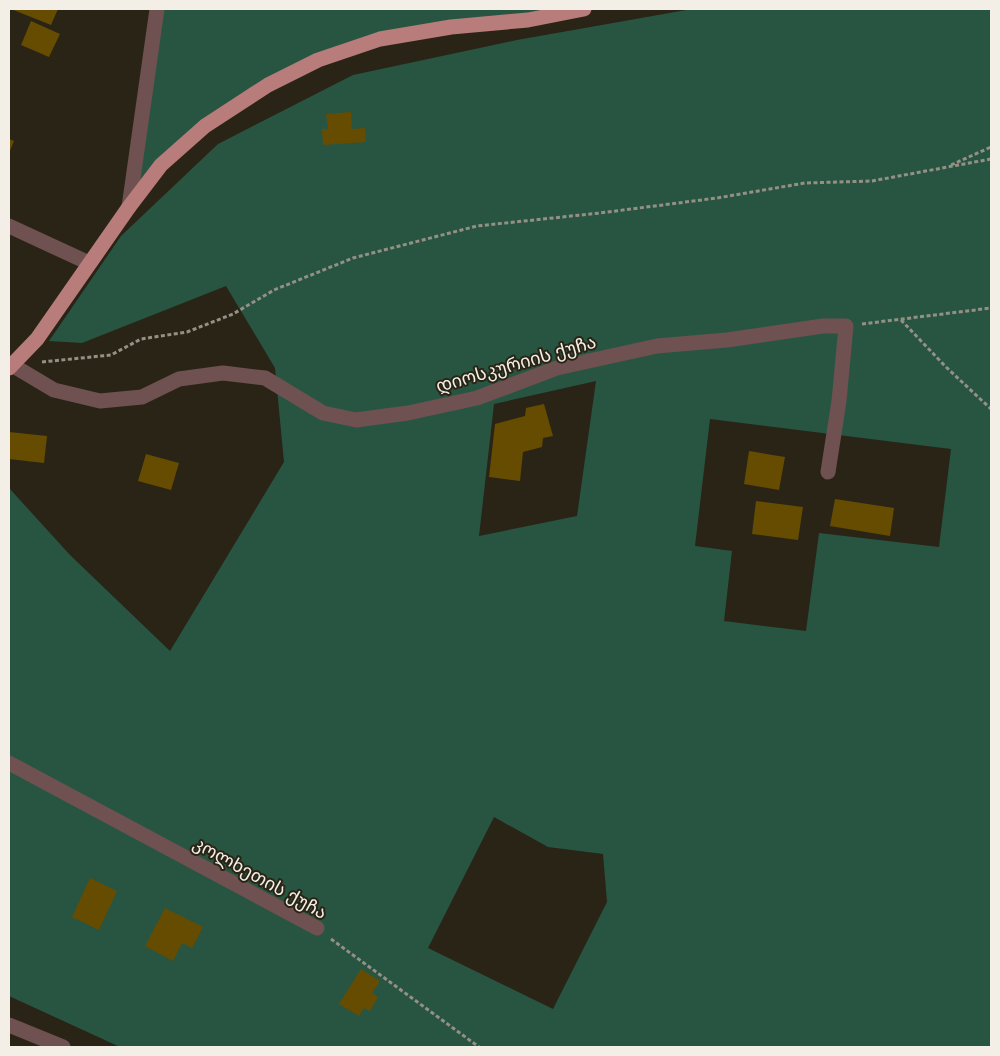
<svg xmlns="http://www.w3.org/2000/svg" width="1000" height="1056" font-family="'PT Sans','Noto Sans Georgian',sans-serif">
  <rect width="100%" height="100%" fill="#2a2416"/>
  <path fill="#275542" fill-rule="evenodd" d="M157 9H584L451 27 318 60 205 126 129 207Z
    M692 9H991V1047H120L9 996V488L70 555 170 651 284 462 275 368 226 286 82 343 49 341 121 236 218 144 353 75 517 40ZM596 381 577 516 479 536 494 404ZM710 419 951 449 939 547 819 533 806 631 724 621 732 551 695 546ZM494 817 548 847 603 854 607 902 553 1009 428 948Z"/>
  <path fill="#664c00" d="M11 9H58L51 25Z
    M31 21 60 34 49 57 21 45Z
    M351 112 352 129 365 128 366 142 323 145 322 129H328L326 114Z
    M9 139 14 141 9 153Z
    M544 404 553 436 543 438 542 447 523 452 520 481 489 477 495 424 525 416 526 408Z
    M9 432 47 436 44 463 9 459Z
    M749 451 785 457 779 490 744 484Z
    M146 454 179 463 171 490 138 481Z
    M835 499 894 508 890 536 830 526Z
    M756 501 803 507 798 540 752 534Z
    M90 878 117 891 99 930 72 917Z
    M165 908 203 927 192 948 182 943 173 961 145 946Z
    M361 969 380 981 372 993 378 997 370 1011 364 1008 359 1016 339 1004Z"/>
  <g fill="none" stroke-linecap="round" stroke-linejoin="round">
    <path stroke="#959085" stroke-width="3" stroke-dasharray="4 2.5" stroke-linecap="butt" d="M951 165 991 147
      M901 320 946 367 991 409
      M862 324 991 308
      M42 362 111 355 141 339 187 332 233 314 274 290 353 258 477 226 600 213 717 198 805 183 872 181 991 159
      M331 939 479 1047"/>
    <path stroke="#6e5150" stroke-width="15" d="M129 207 157 9
      M9 226 89 263
      M12 365 54 390 100 401 142 397 179 379 223 373 265 378 323 413 356 420 408 413 477 398 557 368 657 346 727 340 823 326H846L839 401 828 472
      M9 763 317 928
      M9 1025 63 1047"/>
    <path stroke="#b87c7b" stroke-width="15" d="M9 368 37 339 129 207 161 165 205 126 268 85 318 60 380 39 451 27 528 20 584 9"/>
  </g>
  <g text-anchor="middle" stroke-width="4" stroke-linejoin="round" paint-order="stroke">
    <g font-size="18" fill="#f3efe6" stroke="#2a2416">
      <text transform="translate(516 364) rotate(-16)" y="6">დიოსკურიის ქუჩა</text>
      <text transform="translate(260 878) rotate(29)" y="6">კოლხეთის ქუჩა</text>
    </g>
  </g>
  <rect width="1000" height="1056" fill="none" stroke="#f3efe6" stroke-width="20"/>
</svg>
